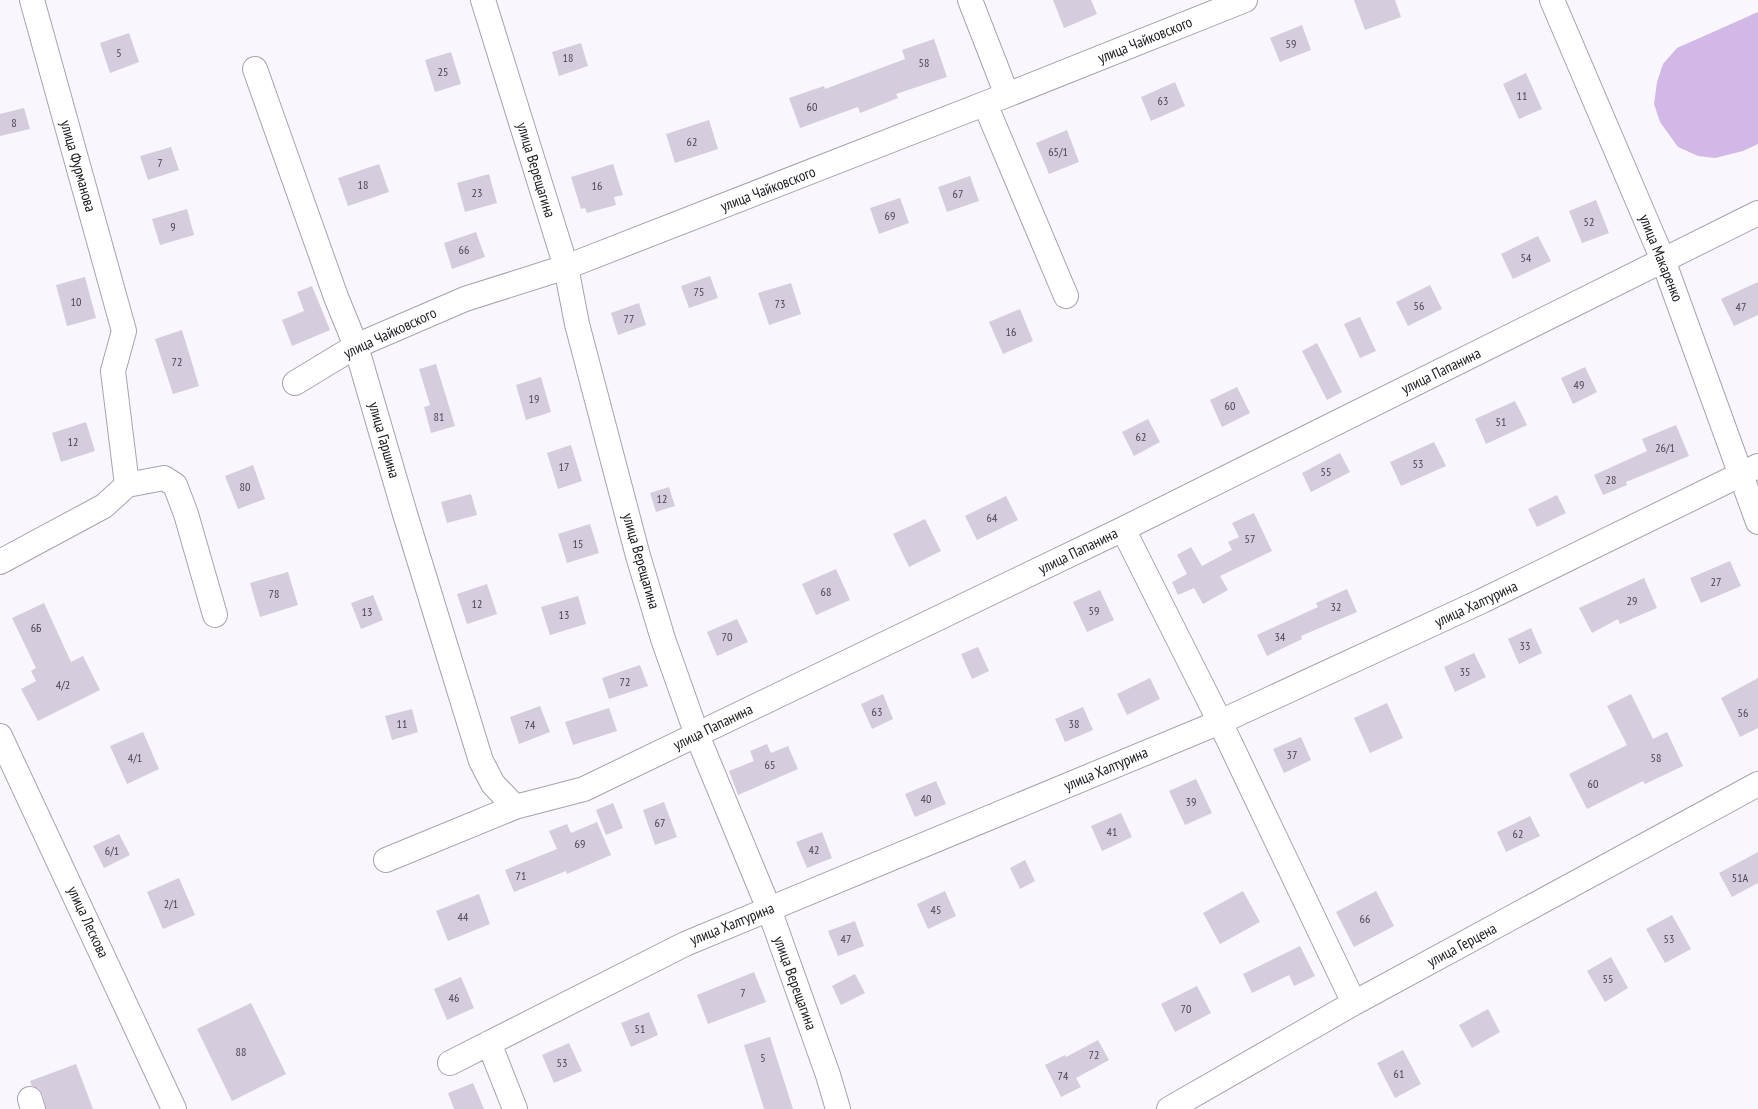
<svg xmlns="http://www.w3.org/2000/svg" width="1758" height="1109" font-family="'PT Sans Narrow',sans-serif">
  <rect width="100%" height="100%" fill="#f9f6fd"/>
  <path fill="#d1b8e6" d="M1758 12V144L1743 151 1715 158 1698 156 1678 147 1660 122 1654 104 1657 82 1663 64 1677 48Z"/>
  <path fill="#d5ccde" d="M1053 0H1091L1097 14 1064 28Z
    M1354 0H1395L1401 17 1365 30Z
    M1302 25 1311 50 1280 62 1270 38Z
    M129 33 139 62 110 73 100 43Z
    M934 39 947 77 896 94 898 98 860 113 858 107 800 128 789 98 824 86 825 89 905 59 902 50Z
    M581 43 588 66 559 76 552 52Z
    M451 52 461 84 435 92 425 60Z
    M1526 73 1542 109 1519 119 1503 84Z
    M1175 82 1185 106 1151 121 1141 97Z
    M24 108 30 129 0 136V114Z
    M709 120 718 149 675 163 666 134Z
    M1067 130 1079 162 1049 174 1036 143Z
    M171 147 179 170 148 180 140 156Z
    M379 164 389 192 348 206 338 178Z
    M613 164 623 195 614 197 616 205 587 213 585 208 581 209 571 177Z
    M489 174 497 203 465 212 457 183Z
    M970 176 979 201 947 212 938 187Z
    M900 198 909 223 879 234 870 208Z
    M1596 200 1609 233 1582 243 1569 211Z
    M187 209 194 235 160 245 152 219Z
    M476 232 485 257 452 269 444 243Z
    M1538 236 1551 261 1513 279 1501 254Z
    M710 276 718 298 689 308 681 286Z
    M85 277 96 318 67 326 56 285Z
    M1758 282V315L1734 326 1721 299Z
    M791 283 801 314 769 325 758 293Z
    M1430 285 1442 309 1408 326 1396 302Z
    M312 286 330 330 292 346 282 320 304 311 297 292Z
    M639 303 646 325 618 335 611 313Z
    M1020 309 1033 341 1003 354 989 322Z
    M1360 317 1376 351 1360 358 1344 324Z
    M182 330 199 386 173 394 155 339Z
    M1317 343 1342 392 1327 400 1302 351Z
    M436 364 455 426 431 433 424 407 430 405 419 369Z
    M1585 367 1597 392 1573 404 1561 378Z
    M541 377 551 412 526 420 516 385Z
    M1237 387 1250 413 1222 427 1210 400Z
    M1515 401 1527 425 1486 444 1475 419Z
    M1148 419 1160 442 1134 456 1122 432Z
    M86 422 95 451 61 462 52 433Z
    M1676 425 1689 456 1626 482 1627 485 1603 495 1594 475 1647 451 1642 439Z
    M1434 442 1446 466 1401 486 1390 462Z
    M571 445 582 481 558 489 547 453Z
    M1340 453 1350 472 1311 492 1302 473Z
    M253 465 265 499 238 509 225 476Z
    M669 487 675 506 656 512 650 493Z
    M471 494 477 515 447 523 441 502Z
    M1557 495 1566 513 1537 527 1528 509Z
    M1006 496 1018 520 977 540 965 516Z
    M1254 513 1272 551 1220 576 1228 590 1203 604 1194 588 1178 595 1172 582 1187 574 1177 555 1191 547 1202 566 1232 550 1228 542 1239 537 1232 523Z
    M925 519 941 551 909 567 893 534Z
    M590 524 599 553 567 563 558 534Z
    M1730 561 1741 586 1701 603 1690 578Z
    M836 569 850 600 816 615 802 584Z
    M288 572 298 605 260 617 250 583Z
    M1644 578 1657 608 1620 624 1618 619 1592 633 1579 608Z
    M487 584 497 614 467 624 457 594Z
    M1347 589 1357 612 1301 636 1302 639 1267 656 1257 635 1318 607 1316 603Z
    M1100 590 1114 620 1087 632 1073 602Z
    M373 595 383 620 361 629 351 603Z
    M578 596 586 624 550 635 541 607Z
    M44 603 71 662 83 656 100 690 38 721 21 689 36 681 31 671 36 668 12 618Z
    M737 619 748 642 717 656 707 632Z
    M1531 628 1542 653 1519 664 1508 639Z
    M978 647 989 671 972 679 961 654Z
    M1474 653 1486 677 1455 692 1444 667Z
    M640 665 648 686 609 699 602 678Z
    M1150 678 1160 699 1127 715 1117 694Z
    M1758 678V728L1740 737 1721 698Z
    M883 694 893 719 872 729 861 704Z
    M1631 694 1653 739 1667 732 1683 766 1645 784 1643 781 1587 809 1569 774 1627 745 1607 706Z
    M1387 703 1403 738 1370 753 1354 718Z
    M540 706 550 732 519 744 510 717Z
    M1083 707 1093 730 1065 742 1055 719Z
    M609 708 617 731 573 745 565 722Z
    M412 709 418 732 392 740 385 716Z
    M143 732 159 769 127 784 110 746Z
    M1301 737 1311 760 1284 773 1273 749Z
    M767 744 771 753 788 746 798 769 738 795 729 771 754 761 750 751Z
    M1196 779 1212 813 1185 825 1169 791Z
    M936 781 946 804 915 817 905 794Z
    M664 802 677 837 655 845 643 810Z
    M613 803 623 828 606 835 596 810Z
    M1121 813 1132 837 1102 851 1091 826Z
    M1530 816 1540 836 1506 852 1497 832Z
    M597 822 611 855 567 874 566 871 514 892 505 870 557 849 549 831 567 824 571 833Z
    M822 832 832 858 807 868 796 842Z
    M119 834 130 855 104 868 93 846Z
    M1758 852V883L1732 897 1719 873Z
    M1025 860 1035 881 1020 889 1010 868Z
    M179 878 195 915 163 929 147 892Z
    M945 891 956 916 928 929 917 904Z
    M1243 891 1260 922 1220 944 1203 913Z
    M1376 891 1394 926 1354 947 1336 912Z
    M479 894 490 924 448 941 436 911Z
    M1672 915 1691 949 1665 963 1646 929Z
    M855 921 864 946 838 956 828 931Z
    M1300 946 1315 976 1294 986 1289 975 1252 993 1243 974Z
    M1611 957 1628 988 1605 1002 1587 971Z
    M754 972 766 1002 708 1024 697 995Z
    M855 974 865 993 841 1005 832 986Z
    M461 977 474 1008 447 1020 434 989Z
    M1197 986 1211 1013 1175 1032 1161 1004Z
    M251 1003 286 1074 232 1101 197 1029Z
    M1488 1009 1500 1032 1472 1048 1459 1025Z
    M649 1012 658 1035 631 1047 621 1023Z
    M770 1037 793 1109H764L744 1045Z
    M1098 1040 1109 1060 1076 1078 1081 1087 1061 1097 1045 1065 1065 1055 1066 1057Z
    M569 1043 582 1071 554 1083 542 1055Z
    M1403 1050 1421 1084 1395 1098 1377 1063Z
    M76 1064 93 1109H46L43 1095 39 1089 32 1086 30 1081Z
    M473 1083 484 1109H454L448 1093Z"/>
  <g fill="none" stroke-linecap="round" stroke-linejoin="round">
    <g stroke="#a9a0b1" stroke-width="26">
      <path id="minor" d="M483 0 566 267 577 324 638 556 663 639 697 735 769 909 828 1075 838 1109
        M970 0 1007 95
        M1552 0 1663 260 1758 522
        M255 69 336 297 356 346 405 514 481 761 493 784 515 807
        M985 104 1066 296
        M295 383 356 346 465 299 566 267 1007 95 1245 0
        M127 485 164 478 175 485 186 514 215 615
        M1123 529 1220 722 1354 1003
        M0 562 104 506 127 485 113 371 124 331 32 0
        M0 736 174 1109
        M386 860 515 807 584 789 1123 529 1758 213
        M489 1043 515 1109
        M450 1063 685 944 1220 722 1482 601 1758 466
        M30 1099 33 1109
        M1169 1109 1354 1003 1758 784"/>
    </g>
    <use href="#minor" stroke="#fff" stroke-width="24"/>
  </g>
  <g text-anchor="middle" stroke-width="4" stroke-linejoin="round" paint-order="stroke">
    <g font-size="12" fill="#4a444e">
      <text x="1291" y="48">59</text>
      <text x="119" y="57">5</text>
      <text x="568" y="62">18</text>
      <text x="924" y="67">58</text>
      <text x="443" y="76">25</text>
      <text x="1522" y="100">11</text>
      <text x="1163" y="105">63</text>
      <text x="812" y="111">60</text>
      <text x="14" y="127">8</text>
      <text x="692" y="146">62</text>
      <text x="1058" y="156">65/1</text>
      <text x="160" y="167">7</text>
      <text x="363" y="189">18</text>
      <text x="597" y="190">16</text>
      <text x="477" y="197">23</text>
      <text x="958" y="198">67</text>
      <text x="890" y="220">69</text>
      <text x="1589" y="226">52</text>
      <text x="173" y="231">9</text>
      <text x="464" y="254">66</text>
      <text x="1526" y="262">54</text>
      <text x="699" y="296">75</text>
      <text x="76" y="306">10</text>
      <text x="780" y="308">73</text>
      <text x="1419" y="310">56</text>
      <text x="1741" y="311">47</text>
      <text x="629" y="323">77</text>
      <text x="1011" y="336">16</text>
      <text x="177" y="366">72</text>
      <text x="1579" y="389">49</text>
      <text x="534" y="403">19</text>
      <text x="1230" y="410">60</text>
      <text x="439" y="421">81</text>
      <text x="1501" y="426">51</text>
      <text x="1141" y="441">62</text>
      <text x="73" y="446">12</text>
      <text x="1665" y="452">26/1</text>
      <text x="1418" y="468">53</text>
      <text x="564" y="471">17</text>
      <text x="1326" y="476">55</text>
      <text x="1611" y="484">28</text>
      <text x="245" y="491">80</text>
      <text x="662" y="503">12</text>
      <text x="992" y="522">64</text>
      <text x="1250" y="543">57</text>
      <text x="578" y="548">15</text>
      <text x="1716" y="586">27</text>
      <text x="826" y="596">68</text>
      <text x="274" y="598">78</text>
      <text x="1632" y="605">29</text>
      <text x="477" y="608">12</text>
      <text x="1336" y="611">32</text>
      <text x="1094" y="615">59</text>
      <text x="367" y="616">13</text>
      <text x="564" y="619">13</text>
      <text x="36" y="632">6Б</text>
      <text x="727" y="641">70</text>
      <text x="1280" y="641">34</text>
      <text x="1525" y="650">33</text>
      <text x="1465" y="676">35</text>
      <text x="625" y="686">72</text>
      <text x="63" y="689">4/2</text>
      <text x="877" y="716">63</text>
      <text x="1743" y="717">56</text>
      <text x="402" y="728">11</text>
      <text x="1074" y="728">38</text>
      <text x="530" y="729">74</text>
      <text x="1292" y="759">37</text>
      <text x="135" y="762">4/1</text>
      <text x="1656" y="762">58</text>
      <text x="770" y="769">65</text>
      <text x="1593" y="788">60</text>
      <text x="926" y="803">40</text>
      <text x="1191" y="806">39</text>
      <text x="660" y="827">67</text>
      <text x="1112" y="836">41</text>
      <text x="1518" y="838">62</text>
      <text x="580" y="848">69</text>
      <text x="814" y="854">42</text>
      <text x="112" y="855">6/1</text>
      <text x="521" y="880">71</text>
      <text x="1740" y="882">51А</text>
      <text x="171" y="908">2/1</text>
      <text x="936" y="914">45</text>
      <text x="463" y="921">44</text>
      <text x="1365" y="923">66</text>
      <text x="846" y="943">47</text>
      <text x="1669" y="943">53</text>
      <text x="1608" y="983">55</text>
      <text x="743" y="997">7</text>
      <text x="454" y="1002">46</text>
      <text x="1186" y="1013">70</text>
      <text x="640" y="1033">51</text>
      <text x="241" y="1056">88</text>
      <text x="1094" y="1059">72</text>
      <text x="763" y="1062">5</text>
      <text x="562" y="1067">53</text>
      <text x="1399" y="1078">61</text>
      <text x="1063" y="1080">74</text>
    </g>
    <g font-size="15" fill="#1b171e" stroke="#fff">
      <text transform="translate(1145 40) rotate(-22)" y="5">улица Чайковского</text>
      <text transform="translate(78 166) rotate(74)" y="5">улица Фурманова</text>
      <text transform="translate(536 170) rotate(73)" y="5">улица Верещагина</text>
      <text transform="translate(768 189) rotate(-21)" y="5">улица Чайковского</text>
      <text transform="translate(1661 258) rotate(68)" y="5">улица Макаренко</text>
      <text transform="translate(390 333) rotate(-25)" y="5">улица Чайковского</text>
      <text transform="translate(1441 371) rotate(-26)" y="5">улица Папанина</text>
      <text transform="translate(384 440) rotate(74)" y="5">улица Гаршина</text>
      <text transform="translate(1078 551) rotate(-26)" y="5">улица Папанина</text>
      <text transform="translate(641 561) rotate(74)" y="5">улица Верещагина</text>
      <text transform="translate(1476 604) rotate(-25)" y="5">улица Халтурина</text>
      <text transform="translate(713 727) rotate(-26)" y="5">улица Папанина</text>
      <text transform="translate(1106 769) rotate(-23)" y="5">улица Халтурина</text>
      <text transform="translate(88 922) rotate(65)" y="5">улица Лескова</text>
      <text transform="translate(732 924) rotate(-22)" y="5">улица Халтурина</text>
      <text transform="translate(1462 945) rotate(-28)" y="5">улица Герцена</text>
      <text transform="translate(795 983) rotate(70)" y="5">улица Верещагина</text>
    </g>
  </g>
</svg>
